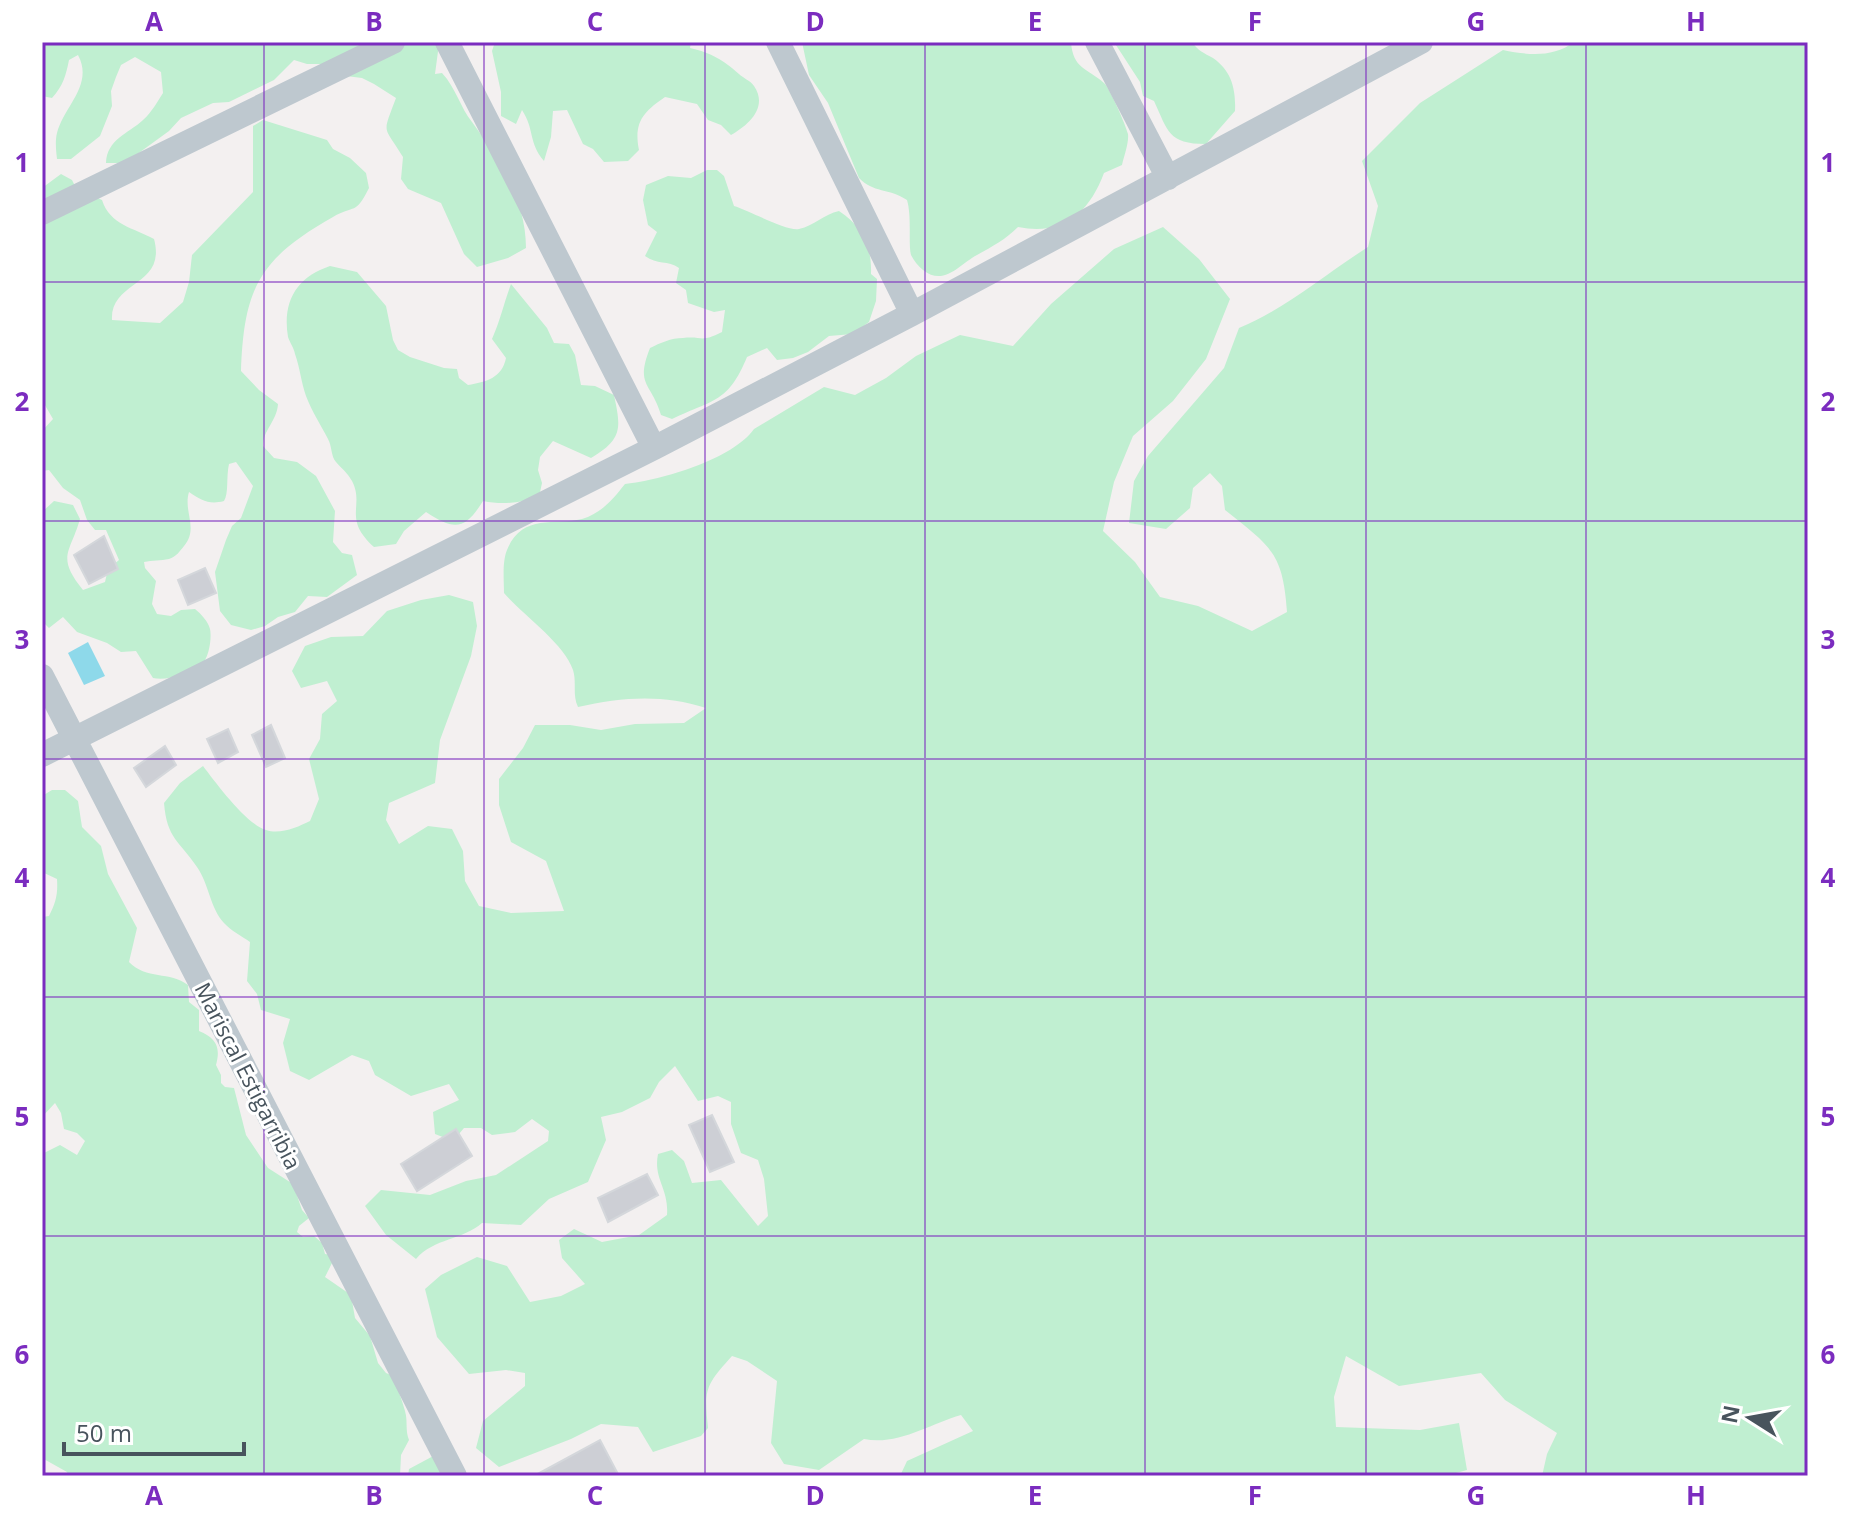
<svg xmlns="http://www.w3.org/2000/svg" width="1850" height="1518" font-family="'Open Sans',sans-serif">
  <rect width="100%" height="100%" fill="#f3f0f0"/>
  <path fill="#c0efd1" d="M42 42H443L439 44 435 74 442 73C456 88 460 107 472 122 499 159 526 200 526 248L508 258 477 267 464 254 441 203 408 189 401 179 403 157C383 124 382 136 396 98L374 84 362 78 346 76 326 64H307L294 60 274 80 229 102 213 103 181 118 169 131 125 163H106C107 139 128 134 143 120 152 112 157 102 163 93L161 72 135 57 121 65 116 77 111 91 112 106 100 136 71 159H57C56 150 55 141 57 133 64 106 94 85 78 55L69 60C66 75 63 86 52 98L42 96Z
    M495 42H691L690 48C712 53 723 60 739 74 743 78 751 81 754 86 769 108 747 126 731 135L721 125 708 120 697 104 665 97C645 111 633 121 639 150L628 161 604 162 593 149 583 144 567 110 553 111 551 137 544 161C528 142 535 130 522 110L516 124 501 116V92L492 51Z
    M802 42H1071C1073 69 1087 68 1104 83 1110 88 1126 126 1128 134 1129 143 1124 156 1122 165L1104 173C1089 213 1063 236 1018 227 1005 240 993 246 977 255 960 264 944 287 923 270 918 266 914 261 911 255 908 244 912 217 907 200 889 188 873 193 859 178L828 103 809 75Z
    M1114 42H1192C1198 51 1204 53 1213 58 1232 71 1236 90 1235 111L1206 144C1168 144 1168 131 1154 101L1143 96 1140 82Z
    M1574 42H1808V1476H1542L1547 1454 1557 1433 1505 1400 1481 1373 1399 1386 1346 1356 1334 1397 1336 1427 1420 1430 1459 1423 1467 1470 1445 1476H900L907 1461 973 1431 961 1415C930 1424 897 1446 864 1439L819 1470 784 1464 771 1443 777 1381 747 1361 732 1356C705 1386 704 1389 708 1428L701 1436 653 1452 638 1427 601 1424 571 1439 499 1467 476 1448 483 1421 525 1386V1373L506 1370 469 1374 437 1337 425 1289 441 1275 477 1257 507 1266 530 1302 561 1296 585 1284 562 1258 559 1240 574 1229 602 1242 639 1235 667 1215C669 1188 653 1179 658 1154L672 1150 684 1161 692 1183 721 1180 758 1226 768 1216 764 1179 758 1160 741 1153 731 1124V1102L718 1096 698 1101 675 1066 659 1082 650 1098 622 1112 601 1117 606 1140 588 1182 549 1199 521 1225 482 1223C463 1240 434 1238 416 1259L386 1235 365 1206 381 1190 430 1195 466 1181 496 1175 548 1141 549 1131 532 1119 515 1132 492 1135 481 1128H464L453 1141 435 1134 433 1112 459 1100 449 1084 411 1096 375 1075 369 1061 352 1055 309 1080 290 1071 283 1043 290 1019 261 1010 257 994 247 981 250 942C242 936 231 931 224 923 210 908 209 884 197 867 179 840 167 839 164 803L180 783 203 766C216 783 246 824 266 830 280 835 298 827 310 821L319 799 309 759 320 739 322 714 337 701 327 681 301 688 292 671 305 646 331 637 363 636 387 611 421 600 449 595 473 602 477 626 471 656 440 740 435 783 389 803 386 820 399 844 428 826 452 829 463 851 465 881 479 906 511 913 564 911 546 861 511 842 499 805V779L523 748 535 725H570L601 730 635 724 684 723 706 708C663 694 622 697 578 707 572 695 577 682 573 670 564 643 523 615 504 593 504 580 502 562 507 550 522 513 554 526 582 519 602 513 613 499 625 484 662 480 733 459 754 429L824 387 855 395 886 378 916 356 960 335 1013 346 1051 304 1114 249 1163 227 1199 259 1230 299 1206 359 1173 401 1133 436 1114 482 1103 531 1135 562 1160 597 1198 606 1252 631 1287 612C1283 552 1270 546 1225 510L1222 486 1210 473 1193 488 1190 508 1166 529 1129 523 1134 481 1148 456 1224 368 1239 328C1287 308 1324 275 1368 247L1378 206 1362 161 1420 103 1503 50C1527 55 1553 58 1574 42Z
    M263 120 327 140 333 149 350 158 366 173 369 188C355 216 355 204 333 217 259 259 244 288 241 371L259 390 278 404C277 421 263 430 263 446L274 458 297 462 316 476 335 511 333 542 342 553 352 555 357 575 327 597 308 596 295 612 278 617 265 626 251 630 231 625 220 611 215 572 226 540 232 526 241 518 253 486 236 462 229 464C226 477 229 493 224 501 209 505 201 500 189 492 183 512 199 528 184 546 180 551 176 557 169 559 161 561 152 560 144 562L145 568 156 581 152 604 157 614 171 616 181 610 195 609C201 614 208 621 210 629 212 638 209 659 201 665 189 674 167 681 153 678L136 651 121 652 107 643 77 632 63 617 49 628 42 621V512L54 501 73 505 80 519C70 554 56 556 83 590L105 582 108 569 119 560 106 530H95L87 520 80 500 63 488 49 470 42 471V431L53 419 42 400V188L61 174 72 180 76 188 102 200C110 225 134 228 154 239 167 287 110 280 112 320L160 323 183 302 189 282 192 255 253 192V126Z
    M707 170H717L724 176 734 206C748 210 788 232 799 229 814 226 824 214 839 211 862 226 872 246 871 274L877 279 876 301 869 322 853 334 829 336 808 352 793 358 777 360 767 348 747 357C728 403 714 399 672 419L661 415C651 382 635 386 650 348 660 343 671 338 683 338 704 336 700 343 722 332L725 310 714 312 688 303 686 290 676 283 679 268C668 260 657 265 645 256L657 232 648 225 643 200 646 185 668 176 691 178Z
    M330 266 357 272 386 306 393 340 398 350 410 357 444 368 457 369 459 378 468 385C486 382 502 378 506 358L492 339C500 321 504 303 511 284L547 328 554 343 569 344 575 355 581 385 595 386 614 395C621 428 623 439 591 458L553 441 540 457 538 470 542 483 539 497C521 503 502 505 483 501 465 530 455 531 426 512L404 531 396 544 374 547C342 518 365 506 352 481 347 472 342 469 336 462 331 457 332 446 328 439 321 425 312 412 306 396 301 382 300 368 295 354 294 348 290 343 288 337 282 301 297 277 330 266Z
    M52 790H65L78 801 82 827 101 846 108 874 137 928 129 962C146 980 170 971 188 985L189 1002 199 1010V1031C216 1038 221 1047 216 1065L221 1075V1083L225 1087 234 1088 246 1135 268 1168 293 1184 302 1210 309 1218 299 1226 297 1232 303 1237 314 1236 322 1243 325 1254 332 1255V1263L325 1277 351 1295 355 1318 370 1336 378 1363 386 1373 396 1377C397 1390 402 1399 405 1411 408 1421 405 1430 409 1440L401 1455 400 1476H68L67 1472 42 1458V1154L60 1145 77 1155 85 1141 77 1133 64 1129 61 1113 55 1103 42 1117V917L49 916C56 902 58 894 57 879L42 872V796Z
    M437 1454 448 1476H408L409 1469Z"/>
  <path fill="#8ed9ea" d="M88 642 105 676 84 685 68 653Z"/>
  <path fill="#cdcfd5" stroke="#d4d7db" stroke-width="2" d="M104 536 118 569 89 584 74 555Z
    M205 568 216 593 188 605 178 580Z
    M271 725 285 758 266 767 252 735Z
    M228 729 238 752 218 763 207 739Z
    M165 746 176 765 146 787 134 768Z
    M712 1115 734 1162 710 1172 689 1125Z
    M456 1129 472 1156 417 1191 401 1164Z
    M647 1174 658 1195 608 1222 598 1198Z
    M600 1440 619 1476H534Z"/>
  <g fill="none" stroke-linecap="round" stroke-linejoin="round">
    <path stroke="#bec8cf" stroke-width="24" d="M447 42 654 448
      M778 42 912 314
      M1097 42 1168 178
      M42 213 393 42
      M42 676 455 1476
      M42 755 654 448 912 314 1421 42"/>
  </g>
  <path fill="none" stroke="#7b2cbf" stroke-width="2" stroke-opacity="0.55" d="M264 42V1476M484 42V1476M705 42V1476M925 42V1476M1145 42V1476M1366 42V1476M1586 42V1476M42 282H1808M42 521H1808M42 759H1808M42 997H1808M42 1236H1808"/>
  <g text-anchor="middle" stroke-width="6" stroke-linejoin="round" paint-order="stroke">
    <g font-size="22" fill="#48545d" stroke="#fff">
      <text transform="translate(248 1076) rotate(63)" y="8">Mariscal Estigarribia</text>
    </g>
  </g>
  <rect width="1850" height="1518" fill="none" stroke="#ffffff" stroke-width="88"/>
  <g transform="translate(1750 1418) rotate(281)" stroke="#ffffff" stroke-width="6" paint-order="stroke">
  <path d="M0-6L14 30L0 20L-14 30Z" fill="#48545d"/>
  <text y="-12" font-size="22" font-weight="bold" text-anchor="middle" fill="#48545d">N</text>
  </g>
  <path d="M64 1442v12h180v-12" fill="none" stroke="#48545d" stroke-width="4"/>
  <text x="76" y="1442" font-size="24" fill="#48545d" stroke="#ffffff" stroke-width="6" paint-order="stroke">50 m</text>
  <rect x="44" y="44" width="1762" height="1430" fill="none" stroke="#7b2cbf" stroke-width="3"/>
  <g font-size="26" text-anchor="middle" font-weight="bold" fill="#7b2cbf">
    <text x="154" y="31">A</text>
    <text x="374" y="31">B</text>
    <text x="595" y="31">C</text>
    <text x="815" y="31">D</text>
    <text x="1035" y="31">E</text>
    <text x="1255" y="31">F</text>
    <text x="1476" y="31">G</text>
    <text x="1696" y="31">H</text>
    <text x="22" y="172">1</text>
    <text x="1828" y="172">1</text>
    <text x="22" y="411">2</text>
    <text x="1828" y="411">2</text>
    <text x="22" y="649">3</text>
    <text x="1828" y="649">3</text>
    <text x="22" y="887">4</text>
    <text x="1828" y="887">4</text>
    <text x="22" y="1126">5</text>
    <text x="1828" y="1126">5</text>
    <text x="22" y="1364">6</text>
    <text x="1828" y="1364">6</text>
    <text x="154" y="1505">A</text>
    <text x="374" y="1505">B</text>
    <text x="595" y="1505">C</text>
    <text x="815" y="1505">D</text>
    <text x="1035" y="1505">E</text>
    <text x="1255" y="1505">F</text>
    <text x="1476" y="1505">G</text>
    <text x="1696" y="1505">H</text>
  </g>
</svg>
